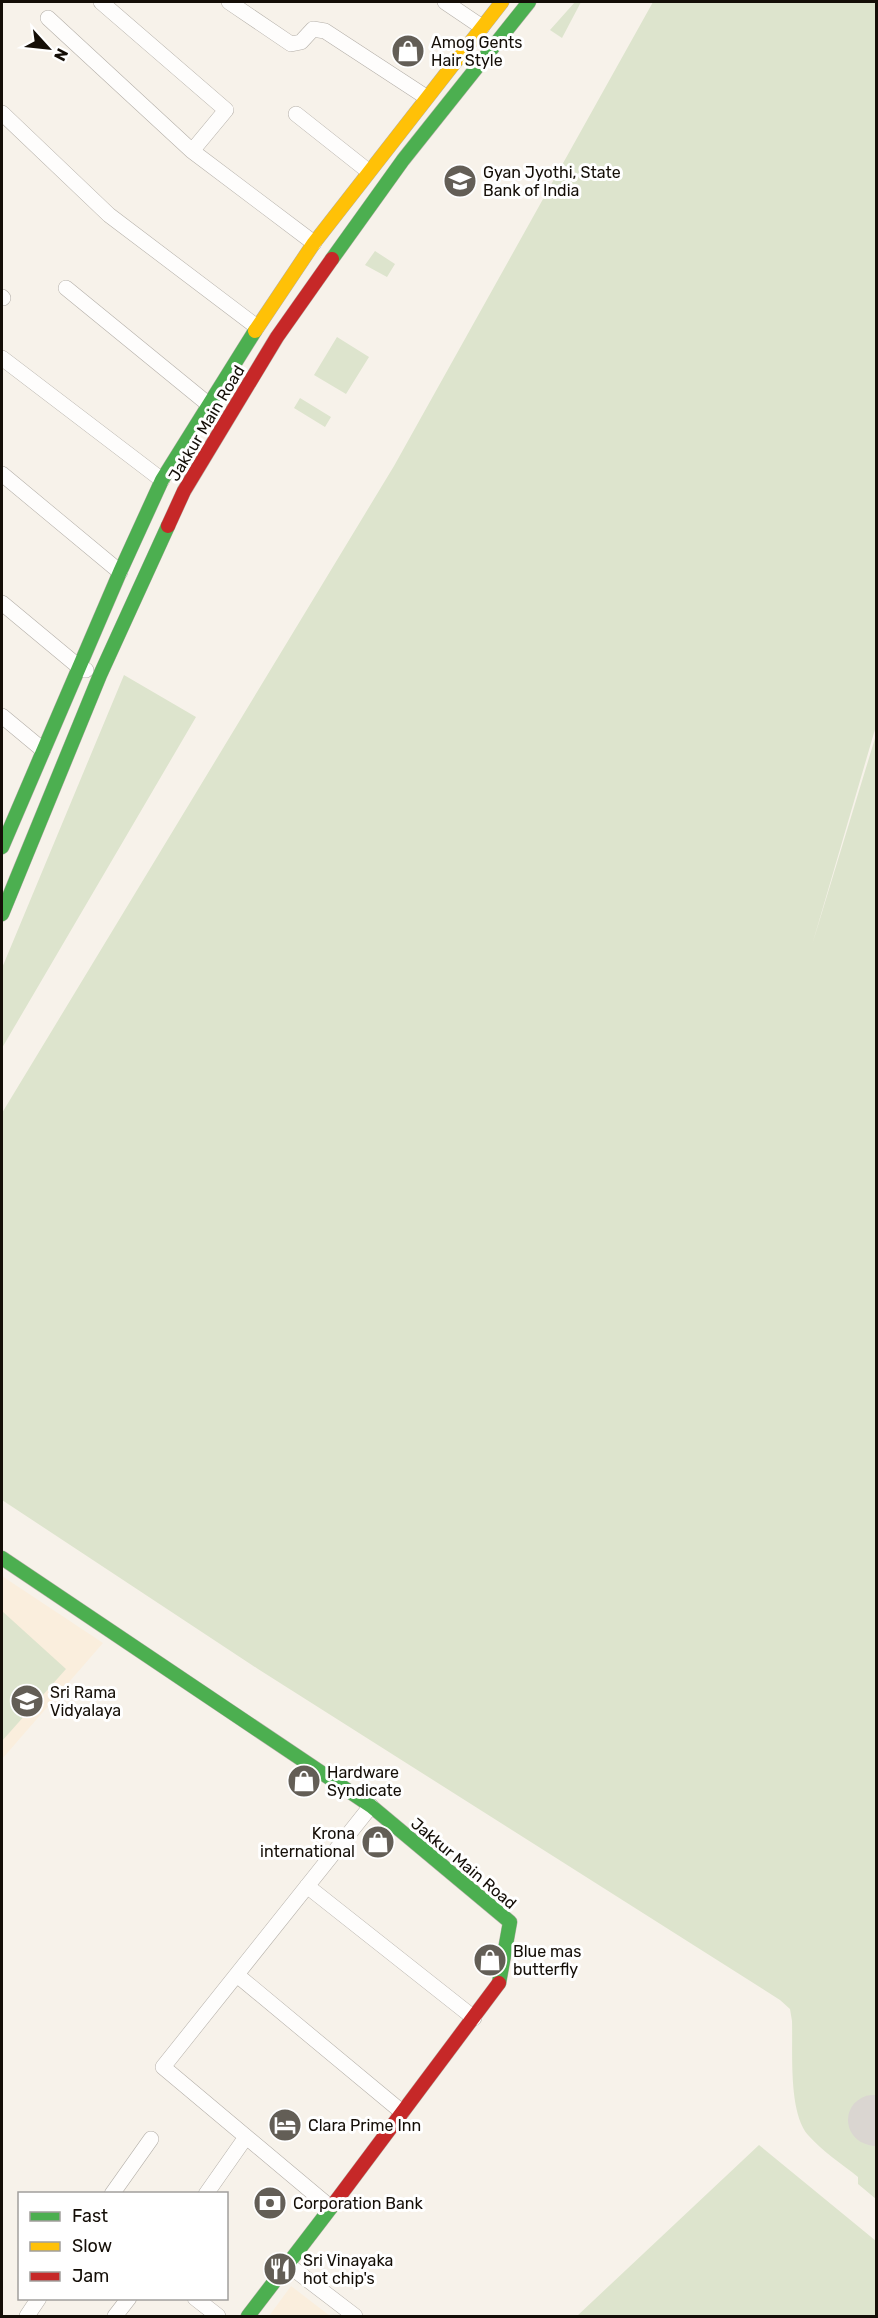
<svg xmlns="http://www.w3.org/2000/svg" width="878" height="2318" font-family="Rubik,sans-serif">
  <rect width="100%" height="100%" fill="#f7f2ea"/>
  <path fill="#faeedd" d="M2 1576 103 1643 2 1759Z
    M291 2286 330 2316H269Z"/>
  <path fill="#dde4cd" d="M575 2H581L562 38 550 30Z
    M653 2H876V726L812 945 876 735V2099L866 2096 862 2138 876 2142V2199L858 2184V2177C842 2164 822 2151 808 2135 788 2112 793 2051 792 2021L790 2009 780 2000 258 1669 2 1500V1113L394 466Z
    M375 251 395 264 387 277 365 265Z
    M337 337 369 357 346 394 314 375Z
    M300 398 331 417 325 427 294 408Z
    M124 675 196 717 2 1048V968Z
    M2 1611 66 1669 2 1741Z
    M759 2145 876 2241V2316H577Z"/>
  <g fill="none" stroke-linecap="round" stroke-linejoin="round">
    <path stroke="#dad6d1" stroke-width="50" d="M873 2120 876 2121"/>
    <g stroke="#b4afa8" stroke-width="16">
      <path id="street" d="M101 2 226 110 192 151
        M229 2 291 44 301 42 313 29 325 31 426 97
        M445 2 482 27
        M48 18 192 151 314 243
        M2 113 109 215 257 327
        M296 114 368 171
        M66 288 208 404
        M2 297 3 298
        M2 358 162 480
        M2 474 120 572
        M2 603 79 667 86 670
        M2 716 43 750
        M307 1886 474 2018
        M237 1975 402 2112
        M112 2194 151 2139
        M206 2194 246 2137
        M330 2207 163 2067 371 1806
        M287 2264 355 2316
        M195 2298 218 2316
        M27 2316 39 2298
        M115 2316 129 2298"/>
    </g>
    <g stroke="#b4afa8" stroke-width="15">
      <path id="fast" d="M332 259 403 160 529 2
        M2 847 120 572 162 480 255 331
        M2 914 100 675 168 526
        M2 1558 371 1806 510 1922 499 1983
        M248 2316 333 2205"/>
    </g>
    <g stroke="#b4afa8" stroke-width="15">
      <path id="slow" d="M255 331 314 243 502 2"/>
    </g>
    <g stroke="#b4afa8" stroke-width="15">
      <path id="jam" d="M168 526 184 491 277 337 332 259
        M333 2205 499 1983"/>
    </g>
    <use href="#street" stroke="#fefdfc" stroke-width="15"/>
    <use href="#fast" stroke="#4caf50" stroke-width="14"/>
    <use href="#slow" stroke="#ffc107" stroke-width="14"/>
    <use href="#jam" stroke="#c62828" stroke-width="14"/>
  </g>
  <defs>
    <g id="shop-disc" transform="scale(1.725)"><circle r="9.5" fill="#635e56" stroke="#fff"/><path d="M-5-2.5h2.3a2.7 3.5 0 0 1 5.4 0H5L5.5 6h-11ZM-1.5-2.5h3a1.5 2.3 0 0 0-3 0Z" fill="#fff"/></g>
    <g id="university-disc" transform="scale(1.725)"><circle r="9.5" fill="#635e56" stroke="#fff"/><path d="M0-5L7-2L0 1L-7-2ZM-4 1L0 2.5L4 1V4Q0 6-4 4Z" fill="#fff"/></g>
    <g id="school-disc" transform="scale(1.725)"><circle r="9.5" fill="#635e56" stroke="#fff"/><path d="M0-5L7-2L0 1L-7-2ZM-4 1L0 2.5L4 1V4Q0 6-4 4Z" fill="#fff"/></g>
    <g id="hotel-disc" transform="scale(1.725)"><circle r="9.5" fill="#635e56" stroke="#fff"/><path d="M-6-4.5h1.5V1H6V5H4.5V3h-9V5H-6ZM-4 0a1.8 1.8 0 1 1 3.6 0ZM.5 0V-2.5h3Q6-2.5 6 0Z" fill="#fff"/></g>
    <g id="bank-disc" transform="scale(1.725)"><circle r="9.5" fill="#635e56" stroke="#fff"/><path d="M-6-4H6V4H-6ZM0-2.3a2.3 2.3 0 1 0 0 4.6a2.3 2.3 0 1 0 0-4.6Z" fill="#fff"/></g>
    <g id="restaurant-disc" transform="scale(1.725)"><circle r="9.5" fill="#635e56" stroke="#fff"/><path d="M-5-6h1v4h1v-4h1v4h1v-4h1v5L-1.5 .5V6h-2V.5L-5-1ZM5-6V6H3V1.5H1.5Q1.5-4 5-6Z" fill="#fff"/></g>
  </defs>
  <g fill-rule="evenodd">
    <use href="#shop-disc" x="408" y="51"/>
    <use href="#university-disc" x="460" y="181"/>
    <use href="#school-disc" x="27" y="1701"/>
    <use href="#shop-disc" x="304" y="1781"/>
    <use href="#shop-disc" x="378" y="1842"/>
    <use href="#shop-disc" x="490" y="1960"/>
    <use href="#hotel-disc" x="285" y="2125"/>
    <use href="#bank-disc" x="270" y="2203"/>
    <use href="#restaurant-disc" x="280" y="2269"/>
  </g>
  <g text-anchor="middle" stroke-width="6" stroke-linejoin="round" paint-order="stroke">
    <g font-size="16" fill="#140e07" stroke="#fff" text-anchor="start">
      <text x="431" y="48">Amog Gents<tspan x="431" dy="18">Hair Style</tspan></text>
      <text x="483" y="178">Gyan Jyothi, State<tspan x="483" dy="18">Bank of India</tspan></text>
      <text x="50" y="1698">Sri Rama<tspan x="50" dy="18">Vidyalaya</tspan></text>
      <text x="327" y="1778">Hardware<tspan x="327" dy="18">Syndicate</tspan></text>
      <text x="355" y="1839" text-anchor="end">Krona<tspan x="355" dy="18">international</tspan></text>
      <text x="513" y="1957">Blue mas<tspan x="513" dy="18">butterfly</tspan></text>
      <text x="308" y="2131">Clara Prime Inn</text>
      <text x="293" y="2209">Corporation Bank</text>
      <text x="303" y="2266">Sri Vinayaka<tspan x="303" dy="18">hot chip's</tspan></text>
    </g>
    <g font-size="16" fill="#140e07" stroke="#fff">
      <text transform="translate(206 423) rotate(-59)" y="6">Jakkur Main Road</text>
      <text transform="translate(464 1863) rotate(40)" y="6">Jakkur Main Road</text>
    </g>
  </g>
  <rect width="878" height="2318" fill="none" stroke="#140e07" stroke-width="6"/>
  <rect x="18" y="2192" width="210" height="108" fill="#ffffff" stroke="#a19f9c" stroke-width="1.5"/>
  <rect x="30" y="2212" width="30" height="9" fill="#4caf50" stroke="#a19f9c" stroke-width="1.5"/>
  <text x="72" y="2222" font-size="18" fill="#140e07">Fast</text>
  <rect x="30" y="2242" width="30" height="9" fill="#ffc107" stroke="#a19f9c" stroke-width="1.5"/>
  <text x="72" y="2252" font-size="18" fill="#140e07">Slow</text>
  <rect x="30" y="2272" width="30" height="9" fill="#c62828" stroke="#a19f9c" stroke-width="1.5"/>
  <text x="72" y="2282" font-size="18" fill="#140e07">Jam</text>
  <g transform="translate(48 48) rotate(117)" stroke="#ffffff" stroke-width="4.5" paint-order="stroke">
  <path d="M0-4.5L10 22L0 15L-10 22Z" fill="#140e07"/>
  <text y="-9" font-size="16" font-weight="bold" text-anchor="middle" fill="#140e07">N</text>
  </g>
</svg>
